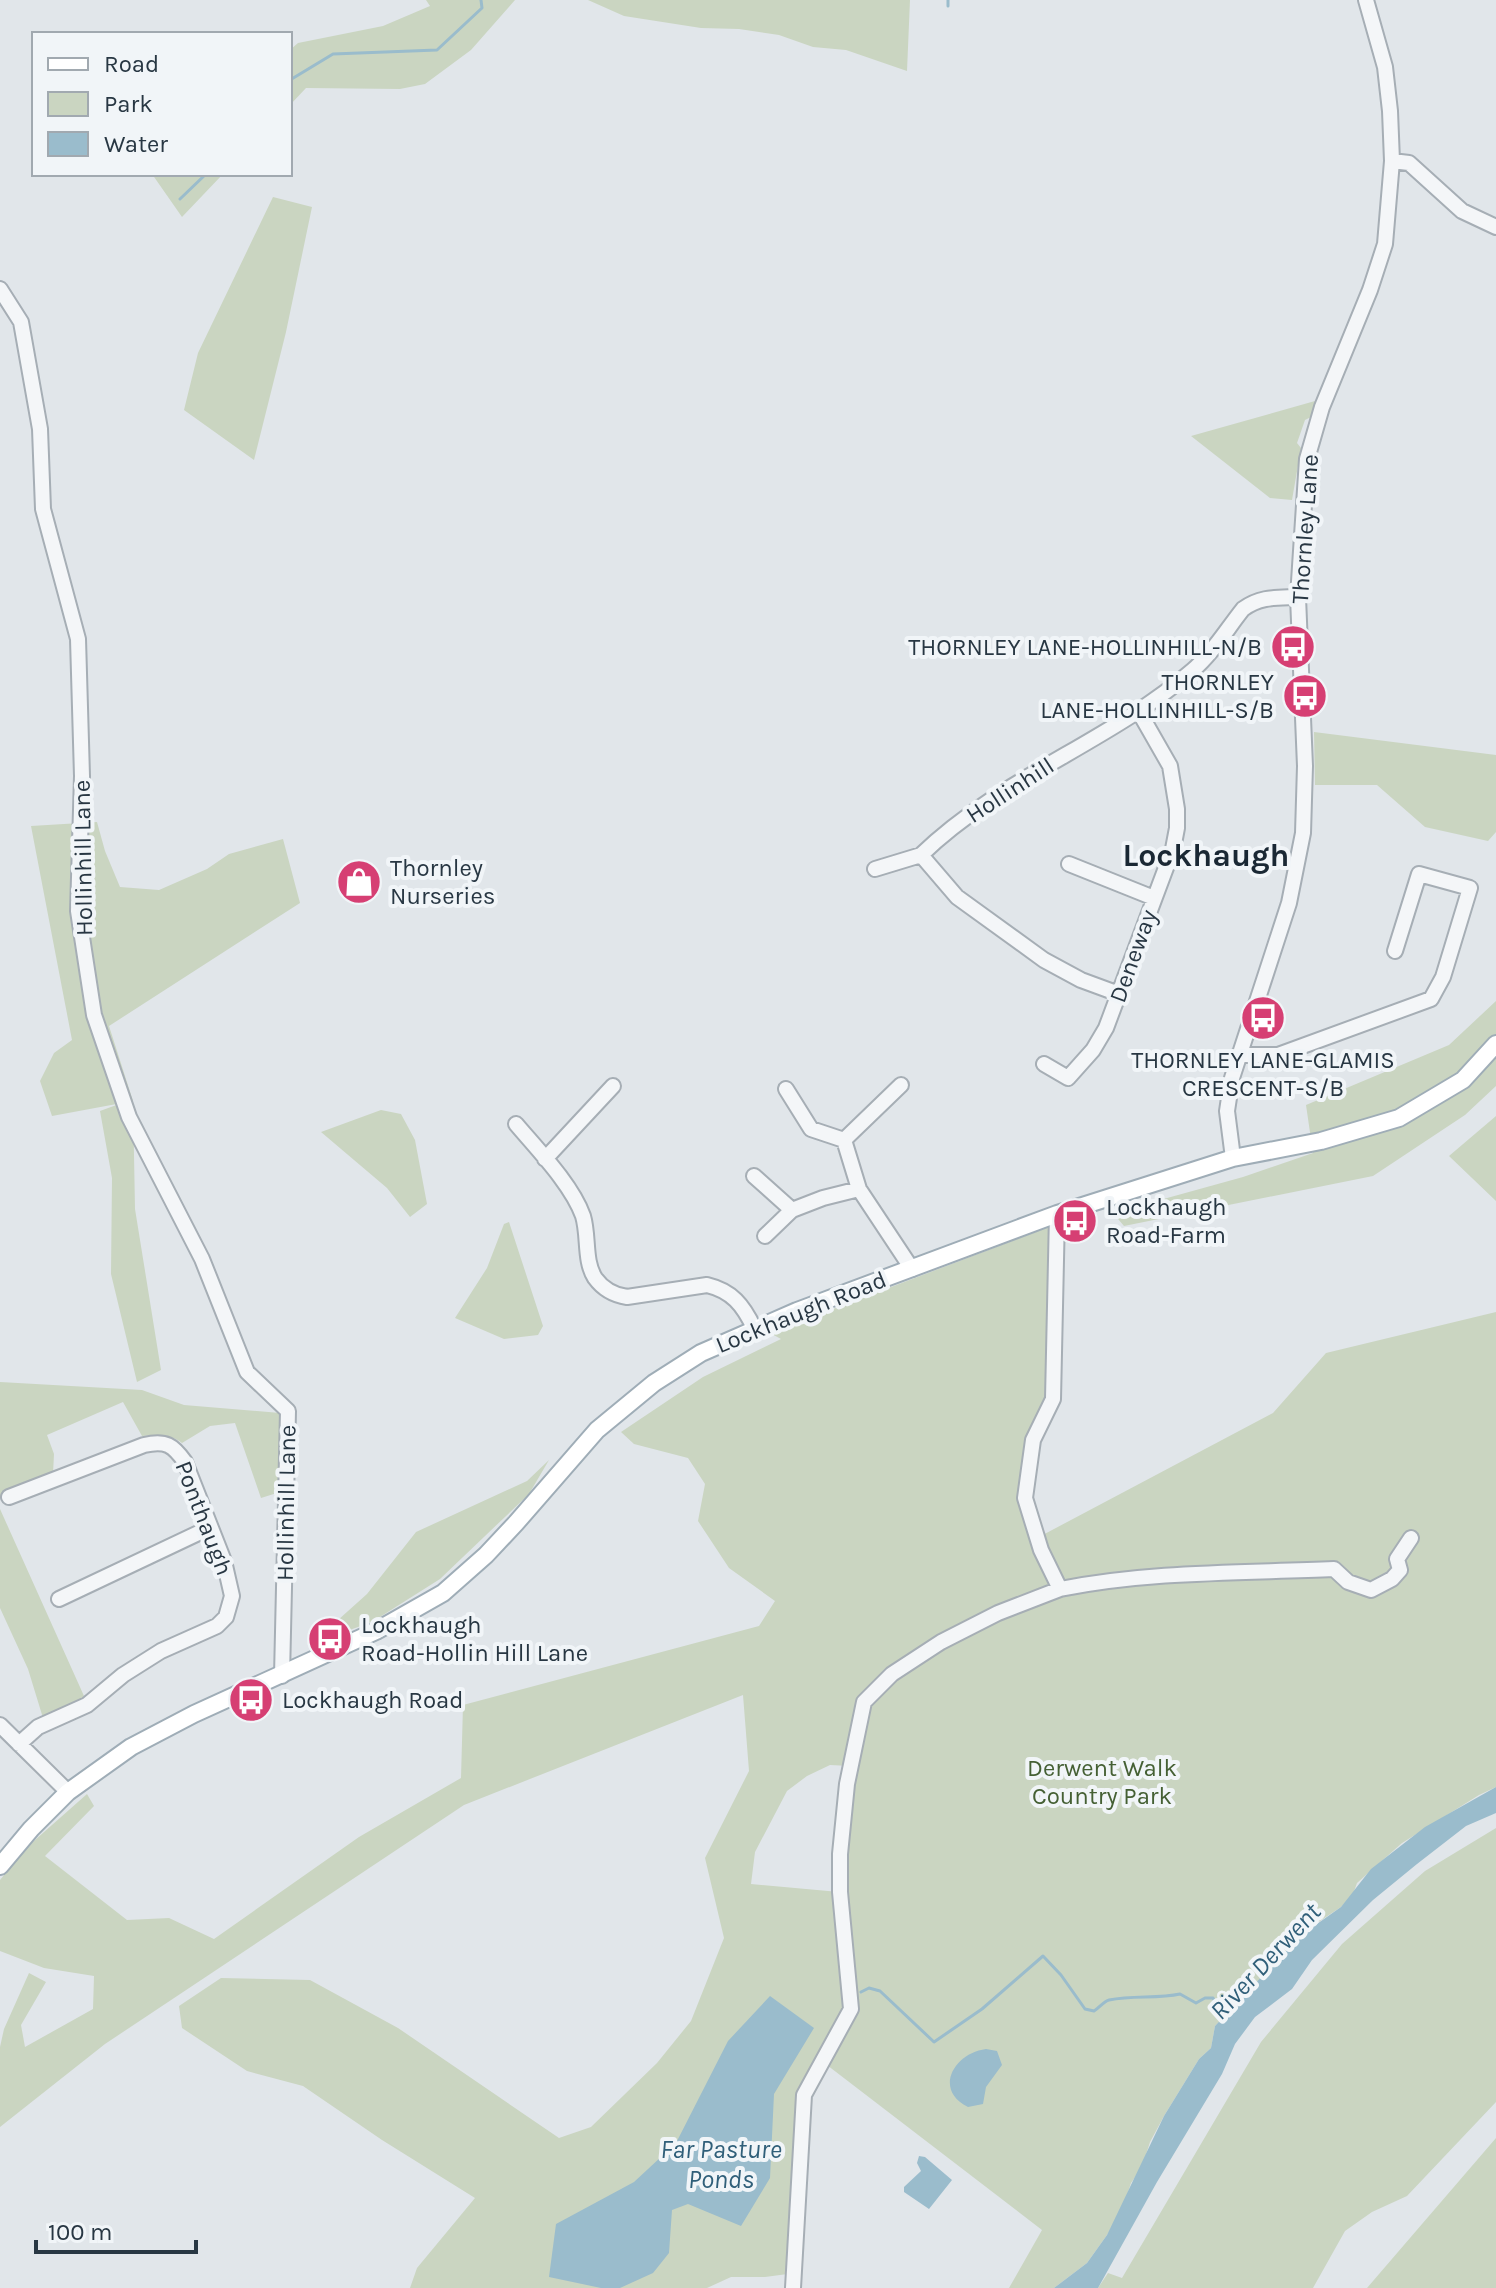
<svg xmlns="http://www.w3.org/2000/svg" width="1496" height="2288" font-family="Karla,sans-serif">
  <rect width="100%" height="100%" fill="#e1e6ea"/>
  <path fill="#cad5c1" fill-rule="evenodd" d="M426 0H515L471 50 425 84 400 89 306 88 290 105V50L298 43 383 26 430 6Z
    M588 0H910L907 71 846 50 813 47 779 35 739 29 701 28 624 16Z
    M152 174H223L182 217Z
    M273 197 312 207 286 332 254 460 184 410 198 353Z
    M1315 401 1311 417 1305 420 1297 443 1301 448 1292 500 1270 498 1191 436Z
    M1314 732 1496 755V832L1488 841 1425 827 1377 785H1315Z
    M97 822 105 851 120 887 159 890 207 869 229 854 283 839 300 903 109 1026 133 1101 135 1209 161 1370 137 1382 111 1274 112 1178 100 1111 122 1103 52 1116 40 1081 54 1053 72 1040 31 826Z
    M1496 1001V1086L1465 1115 1373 1176 1124 1226 1113 1213 1243 1177 1313 1153 1306 1105 1449 1045Z
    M381 1110 401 1114 415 1140 427 1204 410 1217 387 1188 321 1132Z
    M1496 1116V1201L1449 1156Z
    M509 1222 543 1326 538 1335 504 1339 455 1318 487 1268 504 1224Z
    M1057 1224 1053 1399 1033 1440 1025 1498 1037 1538 1273 1413 1326 1353 1496 1312V1787L1479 1795 1402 1843 1357 1883 1353 1894 1341 1907 1311 1927 1215 2026 1211 2048 1199 2059 1164 2116 1150 2142 1142 2167 1131 2183 1124 2204 1107 2235 1087 2263 1054 2288H1009L1042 2230 823 2062 804 2095 795 2273 765 2277H731L707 2288H410L417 2268 475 2198 382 2140 303 2086 247 2071 182 2028 179 2006 221 1978 310 1980 398 2028 559 2138 591 2127 657 2063 691 2021 724 1938 705 1858 749 1771 743 1695 464 1805 105 2044 0 2127V2047L4 2029 29 1973 46 1982 21 2025 25 2047 93 2009 94 1976 44 1968 0 1951V1880L26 1848 87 1794 94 1806 45 1856 127 1920 169 1918 214 1939 359 1837 461 1778 463 1705 759 1626 775 1601 729 1568 698 1521 705 1484 688 1458 634 1444 621 1432 703 1377 781 1339 770 1333ZM830 1765 850 1766 839 1892 751 1884 755 1852 787 1791 807 1776Z
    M0 1382 142 1390 184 1405 280 1413V1492L261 1498 235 1423 210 1426 182 1443C170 1434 157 1435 142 1436L123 1402 47 1435 54 1454 53 1474 0 1497Z
    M549 1460 529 1494 440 1579 372 1622 344 1632 338 1620 367 1594 416 1532 527 1481Z
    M0 1509 84 1696 65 1711 43 1718 28 1669 0 1608Z
    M1496 1828V2102L1407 2196 1372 2212 1345 2231 1313 2288H1098L1108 2273 1122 2278 1261 2042 1342 1944 1425 1871Z
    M1496 2138V2288H1367Z"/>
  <path fill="#9abccc" d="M1496 1787V1813L1466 1826 1417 1864 1373 1900 1312 1960 1292 1989 1255 2017 1235 2044 1222 2074 1157 2182 1098 2288H1054L1087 2263 1107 2235 1164 2116 1199 2059 1211 2048 1215 2026 1300 1936 1341 1907 1371 1869 1425 1827Z
    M770 1996 814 2028 774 2094 770 2178 741 2226 688 2204 672 2210 669 2253 653 2273 620 2288H601L549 2277 556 2224 634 2182 676 2143 728 2041Z
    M986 2049 997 2051 1002 2065 986 2087 983 2104 968 2107C933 2090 954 2053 986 2049Z
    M919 2156 925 2157 952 2180 929 2209 904 2192V2187L921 2171 917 2163Z"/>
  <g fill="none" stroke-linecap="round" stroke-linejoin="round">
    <path stroke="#9abccc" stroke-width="3" d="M948 0V6
      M290 80 333 54 437 50 482 8 481 0
      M180 199 206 174
      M861 1992 869 1988 880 1991 934 2042 982 2009 1043 1956 1061 1975 1085 2009 1094 2011C1099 2008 1104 2001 1109 2000 1134 1995 1157 1999 1180 1994L1196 2003 1205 1998H1213L1221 2013 1230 2019"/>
    <g stroke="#a6aeb5" stroke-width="18">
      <path id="minor" d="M1392 161 1409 163 1462 211 1496 227
        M0 289 21 322 40 429 43 509 78 639 82 776 78 911 94 1015 129 1117 202 1259 247 1372 288 1411 282 1676
        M1069 864 1154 898
        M875 869 921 855
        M1119 994 1081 980 1044 960 957 897 921 855C1000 778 1110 742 1193 670 1212 654 1227 629 1243 609 1261 596 1277 598 1298 597
        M1238 1055H1278L1431 999 1443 977 1470 888 1419 874 1395 951
        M1044 1064 1068 1078 1093 1050 1106 1028 1173 849 1177 828V809L1170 766 1138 710
        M786 1089 811 1129 844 1140
        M516 1124C538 1150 572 1185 583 1216 589 1236 584 1261 595 1278 603 1289 613 1295 627 1297L707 1285C732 1291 743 1305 754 1328
        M1233 1158 1227 1111 1232 1078 1289 903 1303 833 1305 766 1298 597 1307 459 1322 407 1370 290 1385 244 1392 161 1390 111 1385 67 1366 0
        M545 1159 613 1086
        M754 1176 792 1210 823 1198 859 1189 912 1269
        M859 1189 844 1140 901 1085
        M765 1236 792 1210
        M9 1497 144 1445C166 1440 173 1445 185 1462L224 1561 232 1596 226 1617 217 1626 161 1651 123 1675 87 1705 38 1727 19 1744
        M1060 1589C1150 1571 1243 1573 1334 1569L1348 1582 1371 1590 1392 1579 1400 1570 1397 1559 1411 1538
        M59 1599 209 1528
        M0 1725 68 1792
        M793 2288 804 2095 851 2009 840 1892V1854L847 1784 864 1702 892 1674 941 1642 998 1613 1060 1589 1041 1550 1025 1498 1033 1440 1053 1399 1057 1214"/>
    </g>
    <g stroke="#9fadb7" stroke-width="20">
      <path id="major" d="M0 1866 31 1829 68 1792 131 1747 194 1714 376 1631 443 1593 486 1555 516 1523 597 1430 654 1383 701 1353 797 1311 1057 1214 1233 1158 1321 1141 1399 1118 1463 1080 1496 1044"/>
    </g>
    <use href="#minor" stroke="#f4f6f8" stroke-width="14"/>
    <use href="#major" stroke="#fff" stroke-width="16"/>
  </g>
  <defs>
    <g id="bus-disc" transform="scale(2.3)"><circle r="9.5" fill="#d63f73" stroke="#f1f5f8"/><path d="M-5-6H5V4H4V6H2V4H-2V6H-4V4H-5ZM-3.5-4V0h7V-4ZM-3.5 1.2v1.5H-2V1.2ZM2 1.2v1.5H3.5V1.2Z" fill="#fff"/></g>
    <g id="shop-disc" transform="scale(2.3)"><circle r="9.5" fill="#d63f73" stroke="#f1f5f8"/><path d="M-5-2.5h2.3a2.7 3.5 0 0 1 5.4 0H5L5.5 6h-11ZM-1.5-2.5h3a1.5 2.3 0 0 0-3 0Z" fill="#fff"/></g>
  </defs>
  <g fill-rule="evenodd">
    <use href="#bus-disc" x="1293" y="647"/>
    <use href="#bus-disc" x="1305" y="696"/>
    <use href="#shop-disc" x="359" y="882"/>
    <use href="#bus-disc" x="1263" y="1018"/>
    <use href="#bus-disc" x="1075" y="1221"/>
    <use href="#bus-disc" x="330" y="1639"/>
    <use href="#bus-disc" x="251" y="1700"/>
  </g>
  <g text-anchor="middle" stroke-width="8" stroke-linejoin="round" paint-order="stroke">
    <g font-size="24" fill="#283743" stroke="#f1f5f8">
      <text transform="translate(1305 529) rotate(-86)" y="8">Thornley Lane</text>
      <text transform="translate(1010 790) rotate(-33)" y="8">Hollinhill</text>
      <text transform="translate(83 858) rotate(-91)" y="8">Hollinhill Lane</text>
      <text transform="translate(1133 956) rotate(-70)" y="8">Deneway</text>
      <text transform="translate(801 1312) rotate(-22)" y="8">Lockhaugh Road</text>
      <text transform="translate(286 1503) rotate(-89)" y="8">Hollinhill Lane</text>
      <text transform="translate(204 1518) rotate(69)" y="8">Ponthaugh</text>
    </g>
    <g font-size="24" fill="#283743" stroke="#f1f5f8" text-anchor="start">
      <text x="1262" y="655" text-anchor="end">THORNLEY LANE-HOLLINHILL-N/B</text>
      <text x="1274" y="690" text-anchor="end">THORNLEY<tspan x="1274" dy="28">LANE-HOLLINHILL-S/B</tspan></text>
      <text x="390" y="876">Thornley<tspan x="390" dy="28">Nurseries</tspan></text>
      <text x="1263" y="1068" text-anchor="middle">THORNLEY LANE-GLAMIS<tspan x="1263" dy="28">CRESCENT-S/B</tspan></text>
      <text x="1106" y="1215">Lockhaugh<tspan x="1106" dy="28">Road-Farm</tspan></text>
      <text x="361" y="1633">Lockhaugh<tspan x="361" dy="28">Road-Hollin Hill Lane</tspan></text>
      <text x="282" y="1708">Lockhaugh Road</text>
    </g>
    <g font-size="24" fill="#456034" stroke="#f1f5f8">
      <text x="1102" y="1776">Derwent Walk<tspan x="1102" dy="28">Country Park</tspan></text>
    </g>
    <g font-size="26" font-style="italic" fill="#305f79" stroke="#f1f5f8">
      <text transform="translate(1265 1961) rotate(-47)" y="9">River Derwent</text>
      <text x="721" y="2158">Far Pasture<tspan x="721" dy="30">Ponds</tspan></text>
    </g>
    <g font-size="32" font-weight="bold" fill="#1a2834" stroke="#f1f5f8">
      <text x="1206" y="866">Lockhaugh</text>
    </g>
  </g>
  <rect x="32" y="32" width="260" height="144" fill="#f1f5f8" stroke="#a1a9b0" stroke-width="2"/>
  <rect x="48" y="58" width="40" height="12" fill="#ffffff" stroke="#a1a9b0" stroke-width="2"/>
  <text x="104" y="72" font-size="24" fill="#283743">Road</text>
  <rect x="48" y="92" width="40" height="24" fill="#cad5c1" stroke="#a1a9b0" stroke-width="2"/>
  <text x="104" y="112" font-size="24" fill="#283743">Park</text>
  <rect x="48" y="132" width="40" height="24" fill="#9abccc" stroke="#a1a9b0" stroke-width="2"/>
  <text x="104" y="152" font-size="24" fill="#283743">Water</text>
  <path d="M36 2240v12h160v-12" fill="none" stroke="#283743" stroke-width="4"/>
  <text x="48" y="2240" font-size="24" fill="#283743" stroke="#f1f5f8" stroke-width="6" paint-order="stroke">100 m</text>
</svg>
